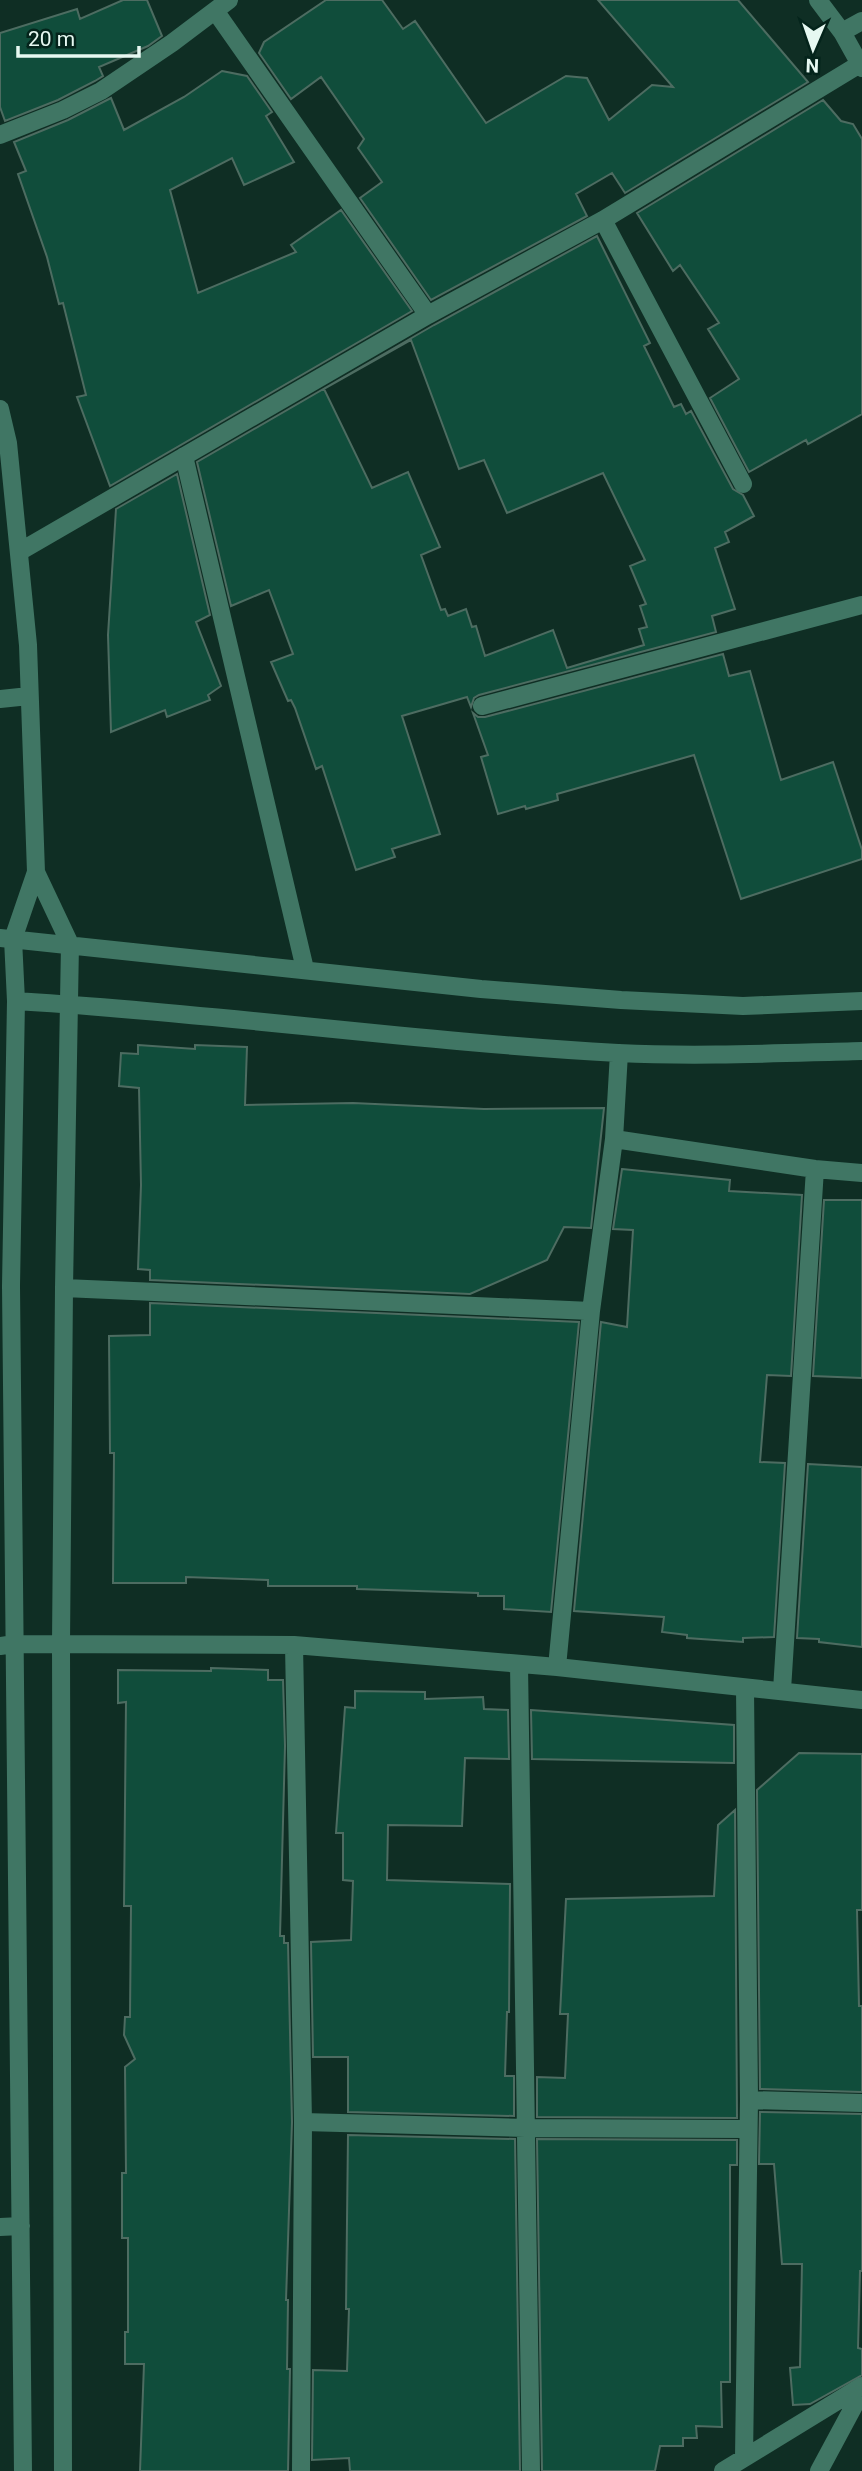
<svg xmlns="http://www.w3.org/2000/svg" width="862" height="2471" font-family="Roboto,sans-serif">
  <rect width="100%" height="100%" fill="#0f2e24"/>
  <path fill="#104d3b" stroke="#4d6c61" stroke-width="2" fill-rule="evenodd" d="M123 0H147L162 36 148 46 99 67 103 76 95 81 58 100 5 121 0 107V33L77 9 80 19Z
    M326 0H382L403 29 415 21 486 123 566 76 587 78 609 120 652 85 673 87 598 0H738L808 82 625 193 612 173 576 194 587 216 431 300 360 198 382 182 358 148 364 139 321 77 291 99 259 53 264 42Z
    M222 71 247 76 272 112 266 116 294 162 244 185 232 158 170 190 198 293 296 252 291 245 341 210 412 311 110 486 77 397 86 395 63 303 59 304 47 257 18 174 26 171 14 142 68 120 111 98 124 130 184 97Z
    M823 100 841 121 853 124 862 139V414L808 444 806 440 749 472 710 398 739 379 708 329 719 323 680 265 673 271 637 213Z
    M597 236 650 343 644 346 674 407 681 404 686 414 691 411 733 489 743 495 754 516 725 532 729 542 715 548 735 609 712 616 716 632 479 695 474 698 471 707 467 697 402 716 440 834 392 849 395 857 356 870 322 766 316 769 295 708 291 700 288 701 271 662 293 654 269 590 231 606 197 462 434 325ZM411 340 459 469 484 460 507 513 603 473 645 560 630 566 646 604 640 606 647 627 639 629 644 645 567 668 553 630 485 656 476 626 472 627 466 609 448 616 445 609 441 610 421 555 440 547 408 472 372 488 324 389Z
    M177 474 210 615 196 622 221 686 208 695 210 700 167 717 165 710 111 732 108 635 116 509Z
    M723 654 729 676 750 671 781 780 833 762 862 850V859L741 899 694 755 557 794 558 800 526 809 525 806 498 814 481 757 488 755 473 713 478 717H485Z
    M138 1045 195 1049V1045L247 1047 245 1105 353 1103 484 1109 604 1108 591 1228 564 1227 547 1260 470 1294 150 1280V1270L138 1269 141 1185 139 1088 119 1086 121 1053 138 1054Z
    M622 1169 730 1180 729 1191 802 1195 791 1376 767 1375 760 1462 785 1463 774 1637 743 1638V1642L687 1638V1635L662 1632 664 1617 574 1611 601 1322 627 1327 633 1230 613 1229Z
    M824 1200H862V1378L813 1376Z
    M150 1303 579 1322 551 1612 504 1609V1596H478V1593L357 1589V1586H268V1580L186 1577V1583H113L114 1453H110L109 1336 150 1335Z
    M808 1464 862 1467V1647L819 1642V1639L797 1638Z
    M211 1668 268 1670V1680H283L285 1746 280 1936H284V1943H288L292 2122 286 2300H288L287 2369H290L288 2471H140L144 2364H125V2332H128V2238H122V2173H126L125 2067 135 2059 124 2035 125 2017H130L131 1906H124L126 1702 118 1703V1670L211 1671Z
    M355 1691 425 1692V1699L483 1697 484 1709 508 1710 509 1759 465 1758 462 1826 388 1825 387 1880 510 1884 509 2012H507L505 2076H514V2116L348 2112V2057H313L311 1942 351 1940 353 1881 343 1880V1833H336L345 1707 355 1708Z
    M531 1710 734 1725V1763L532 1759Z
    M799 1753 862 1754V1910H857L859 2006H862V2092L760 2089 757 1790Z
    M735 1810 737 2118 537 2117V2077L565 2078 568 2014H560L566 1899 714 1896 718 1825Z
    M760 2112 862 2114V2271H860L858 2348 862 2349V2375L810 2404 793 2405 790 2368 800 2367 802 2264H782L774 2164H759Z
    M348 2135 515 2139 520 2471H350L349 2458 312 2460 313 2370 347 2371 349 2309H346Z
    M537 2139 737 2140V2165H730V2382H721L722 2427 696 2426 697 2438H683V2446H660L655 2471H542Z"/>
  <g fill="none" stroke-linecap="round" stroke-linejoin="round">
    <path stroke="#407664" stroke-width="18" d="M818 0 842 32 862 68
      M216 12 428 315
      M842 32 862 21
      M0 135 63 110 101 91 172 43 229 0
      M603 220 743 484
      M0 409 8 443 28 645 36 872 13 939 16 1001 11 1286 23 2471
      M184 456 305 969
      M19 552 428 315 603 220 860 64
      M0 699 29 696
      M482 706 862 605
      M36 872 70 944 64 1288 61 1644 63 2471
      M0 938 481 989 621 1000 743 1006 862 1001
      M16 1001C217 1013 417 1042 618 1053 699 1057 781 1053 862 1051
      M614 1139 815 1169 862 1173
      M64 1288 591 1311
      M294 1645 303 2122 301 2471
      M0 1646 14 1644 294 1645 557 1667 862 1700
      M519 1665 531 2471
      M557 1667 591 1311 614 1139 619 1053
      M782 1690 815 1169
      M749 2100 862 2103
      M303 2122 525 2128 747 2129
      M0 2227 21 2226
      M744 2458 749 2100 745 1688
      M723 2471 862 2386
      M819 2471 862 2391"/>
  </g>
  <g transform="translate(813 49) rotate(182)" stroke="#04241b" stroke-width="5" paint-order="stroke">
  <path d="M0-5L12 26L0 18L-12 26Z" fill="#e6f8f1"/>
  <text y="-10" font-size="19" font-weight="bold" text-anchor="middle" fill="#e6f8f1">N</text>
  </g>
  <path d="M18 46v10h121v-10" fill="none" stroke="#e6f8f1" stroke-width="3.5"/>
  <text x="28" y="46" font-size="21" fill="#e6f8f1" stroke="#04241b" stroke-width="5" paint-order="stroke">20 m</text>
</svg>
